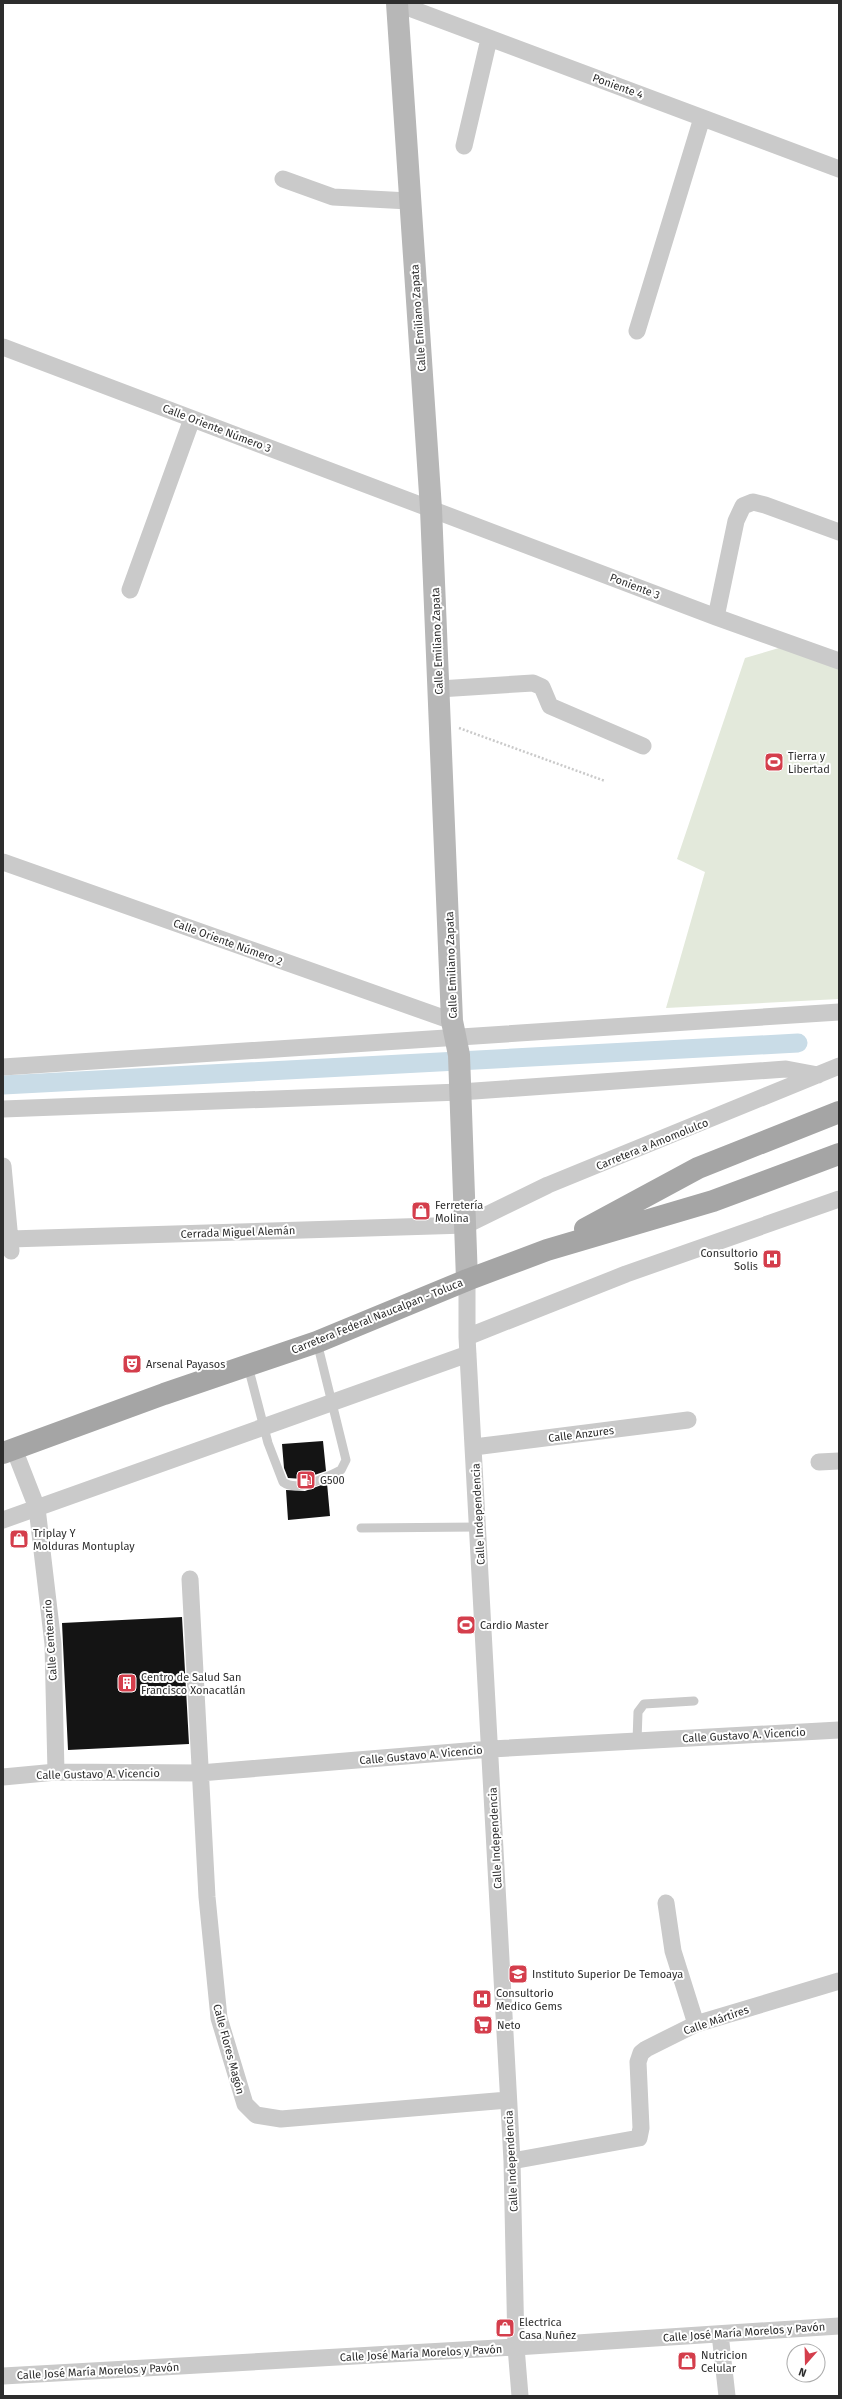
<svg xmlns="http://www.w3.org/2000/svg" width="842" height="2399" font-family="'Fira Sans',sans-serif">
  <rect width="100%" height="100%" fill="#fff"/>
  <path fill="#e3e9db" d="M789 645 839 665V999L666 1008 705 872 677 859 745 658Z"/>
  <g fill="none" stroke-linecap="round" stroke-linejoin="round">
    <path stroke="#c9dce7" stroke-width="19" d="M3 1085 798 1043"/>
  </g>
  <path fill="#141414" d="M323 1441 326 1471 303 1479 288 1478 284 1468 282 1444Z
    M327 1483 330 1516 288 1520 286 1490 305 1491Z
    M182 1617 189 1744 68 1750 62 1623Z"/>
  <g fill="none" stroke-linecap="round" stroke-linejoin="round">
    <path stroke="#cacaca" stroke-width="2.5" stroke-dasharray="2 2" stroke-linecap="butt" d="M459 728 605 781"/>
    <path stroke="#cacaca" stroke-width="9" d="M248 1366 268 1443 283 1482C298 1493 326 1477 341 1470L346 1460 317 1342
      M361 1528 478 1527
      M637 1741 638 1712 644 1704 694 1701"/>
    <path stroke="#cacaca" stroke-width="17" d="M396 3 839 169
      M464 146 489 39
      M283 179 333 197 409 201
      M637 331 702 118
      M3 347 716 617 839 661
      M130 590 192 419
      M716 617 736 521 743 506 753 502 765 505 839 532
      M439 689 533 683 542 687 550 706 643 746
      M3 862 452 1021
      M3 1067 839 1012
      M3 1109 460 1092 786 1069 818 1075
      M3 1166 11 1251
      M10 1239 466 1225 548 1185 839 1066
      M467 1280V1337L512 2161 516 2347 520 2396
      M467 1337 626 1274 839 1199
      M474 1447 688 1420
      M14 1449 37 1508 53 1644 56 1772
      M819 1462 839 1461
      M3 1520 468 1354
      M190 1579 207 1897 219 2018 245 2104 256 2115 281 2119 508 2100
      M3 1777 56 1772 200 1773 491 1749 839 1730
      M666 1903 673 1951 696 2024
      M512 2161 639 2138 641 2128 638 2062 641 2053 646 2049 696 2024 839 1981
      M720 2334 727 2396
      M3 2376 516 2347 839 2326"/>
    <path stroke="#b7b7b7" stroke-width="22" d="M397 3 431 509 452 1021 459 1055 467 1280"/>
    <path stroke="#a5a5a5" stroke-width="22" d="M585 1229 698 1168 839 1112
      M3 1453 164 1394 317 1342 467 1280 547 1250 713 1201 839 1154"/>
  </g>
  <defs>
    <g id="stadium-square" transform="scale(1)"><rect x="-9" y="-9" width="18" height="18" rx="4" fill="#d43e4c" stroke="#fff"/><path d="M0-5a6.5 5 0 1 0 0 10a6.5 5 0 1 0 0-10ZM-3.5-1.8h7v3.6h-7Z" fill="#fff"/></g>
    <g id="shop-square" transform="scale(1)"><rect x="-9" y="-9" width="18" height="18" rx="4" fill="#d43e4c" stroke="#fff"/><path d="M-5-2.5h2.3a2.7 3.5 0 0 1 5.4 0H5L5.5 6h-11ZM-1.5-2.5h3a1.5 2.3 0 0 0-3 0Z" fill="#fff"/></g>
    <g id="hospital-square" transform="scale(1)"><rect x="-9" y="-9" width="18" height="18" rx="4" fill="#d43e4c" stroke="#fff"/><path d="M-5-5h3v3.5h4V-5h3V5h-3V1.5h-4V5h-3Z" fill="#fff"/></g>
    <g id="theatre-square" transform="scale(1)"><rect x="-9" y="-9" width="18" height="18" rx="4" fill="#d43e4c" stroke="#fff"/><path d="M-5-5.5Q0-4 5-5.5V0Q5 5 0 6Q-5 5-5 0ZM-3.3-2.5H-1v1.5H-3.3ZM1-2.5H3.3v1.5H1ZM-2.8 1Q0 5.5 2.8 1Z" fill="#fff"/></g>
    <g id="fuel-square" transform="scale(1)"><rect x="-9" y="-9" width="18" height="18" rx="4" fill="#d43e4c" stroke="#fff"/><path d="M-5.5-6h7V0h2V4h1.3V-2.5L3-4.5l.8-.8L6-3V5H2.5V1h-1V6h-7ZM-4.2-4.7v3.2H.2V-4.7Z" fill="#fff"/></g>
    <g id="building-square" transform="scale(1)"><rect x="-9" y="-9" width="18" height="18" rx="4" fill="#d43e4c" stroke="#fff"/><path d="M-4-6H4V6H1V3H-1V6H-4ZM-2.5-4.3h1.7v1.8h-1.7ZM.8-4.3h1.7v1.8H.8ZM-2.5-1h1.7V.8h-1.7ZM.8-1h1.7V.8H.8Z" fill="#fff"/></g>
    <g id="school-square" transform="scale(1)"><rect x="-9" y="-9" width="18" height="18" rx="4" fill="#d43e4c" stroke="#fff"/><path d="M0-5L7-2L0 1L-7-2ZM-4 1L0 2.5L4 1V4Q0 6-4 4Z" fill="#fff"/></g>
    <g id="supermarket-square" transform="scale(1)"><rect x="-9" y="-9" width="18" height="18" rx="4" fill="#d43e4c" stroke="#fff"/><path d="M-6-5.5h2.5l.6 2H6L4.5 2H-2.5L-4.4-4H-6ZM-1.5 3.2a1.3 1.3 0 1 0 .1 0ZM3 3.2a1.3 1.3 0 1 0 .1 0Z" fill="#fff"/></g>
  </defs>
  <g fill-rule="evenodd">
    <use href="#stadium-square" x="774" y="762"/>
    <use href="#shop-square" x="421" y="1211"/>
    <use href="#hospital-square" x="772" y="1259"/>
    <use href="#theatre-square" x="132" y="1364"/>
    <use href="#fuel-square" x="306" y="1480"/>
    <use href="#shop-square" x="19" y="1539"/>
    <use href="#stadium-square" x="466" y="1625"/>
    <use href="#building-square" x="127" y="1683"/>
    <use href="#school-square" x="518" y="1974"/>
    <use href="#hospital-square" x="482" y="1999"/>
    <use href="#supermarket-square" x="483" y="2025"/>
    <use href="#shop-square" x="505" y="2328"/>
    <use href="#shop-square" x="687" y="2361"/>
  </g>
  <g text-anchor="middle" stroke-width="4" stroke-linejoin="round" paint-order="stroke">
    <g font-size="11" fill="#2d2d2d" stroke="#fff">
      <text transform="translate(618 86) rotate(20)" y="4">Poniente 4</text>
      <text transform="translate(418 318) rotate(-94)" y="4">Calle Emiliano Zapata</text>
      <text transform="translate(217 428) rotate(21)" y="4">Calle Oriente Número 3</text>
      <text transform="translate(635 586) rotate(21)" y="4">Poniente 3</text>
      <text transform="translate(437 641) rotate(-92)" y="4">Calle Emiliano Zapata</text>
      <text transform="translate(228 942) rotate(20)" y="4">Calle Oriente Número 2</text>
      <text transform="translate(451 965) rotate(-92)" y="4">Calle Emiliano Zapata</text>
      <text transform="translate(652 1144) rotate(-22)" y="4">Carretera a Amomolulco</text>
      <text transform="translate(238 1232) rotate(-2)" y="4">Cerrada Miguel Alemán</text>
      <text transform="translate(377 1316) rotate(-22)" y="4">Carretera Federal Naucalpan - Toluca</text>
      <text transform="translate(581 1434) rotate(-7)" y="4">Calle Anzures</text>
      <text transform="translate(478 1514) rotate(-93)" y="4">Calle Independencia</text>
      <text transform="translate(50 1640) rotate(-94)" y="4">Calle Centenario</text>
      <text transform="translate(744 1735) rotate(-3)" y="4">Calle Gustavo A. Vicencio</text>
      <text transform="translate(421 1755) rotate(-5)" y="4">Calle Gustavo A. Vicencio</text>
      <text transform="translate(98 1774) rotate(-1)" y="4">Calle Gustavo A. Vicencio</text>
      <text transform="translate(495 1838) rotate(-93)" y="4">Calle Independencia</text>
      <text transform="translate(716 2020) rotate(-19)" y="4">Calle Mártires</text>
      <text transform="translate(229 2049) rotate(75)" y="4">Calle Flores Magón</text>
      <text transform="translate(511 2161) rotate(-93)" y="4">Calle Independencia</text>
      <text transform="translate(744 2332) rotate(-4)" y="4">Calle José María Morelos y Pavón</text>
      <text transform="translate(421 2353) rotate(-3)" y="4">Calle José María Morelos y Pavón</text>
      <text transform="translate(98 2371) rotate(-3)" y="4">Calle José María Morelos y Pavón</text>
    </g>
    <g font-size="11" fill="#2d2d2d" stroke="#fff" text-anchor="start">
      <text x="788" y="760">Tierra y<tspan x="788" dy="13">Libertad</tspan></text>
      <text x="435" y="1209">Ferretería<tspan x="435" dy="13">Molina</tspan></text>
      <text x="758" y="1257" text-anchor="end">Consultorio<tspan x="758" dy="13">Solis</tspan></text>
      <text x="146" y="1368">Arsenal Payasos</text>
      <text x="320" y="1484">G500</text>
      <text x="33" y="1537">Triplay Y<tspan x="33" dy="13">Molduras Montuplay</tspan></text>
      <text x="480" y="1629">Cardio Master</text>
      <text x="141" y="1681">Centro de Salud San<tspan x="141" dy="13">Francisco Xonacatlán</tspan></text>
      <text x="532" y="1978">Instituto Superior De Temoaya</text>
      <text x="496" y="1997">Consultorio<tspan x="496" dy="13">Medico Gems</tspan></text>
      <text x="497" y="2029">Neto</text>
      <text x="519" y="2326">Electrica<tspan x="519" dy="13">Casa Nuñez</tspan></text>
      <text x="701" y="2359">Nutricion<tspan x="701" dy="13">Celular</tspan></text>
    </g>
  </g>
  <rect width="842" height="2399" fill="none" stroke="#2d2d2d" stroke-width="8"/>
  <g transform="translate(806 2363) rotate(200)"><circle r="19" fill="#ffffff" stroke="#ababab"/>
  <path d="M0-3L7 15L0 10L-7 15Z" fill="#d43e4c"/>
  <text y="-6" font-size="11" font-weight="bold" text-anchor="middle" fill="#2d2d2d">N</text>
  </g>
</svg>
